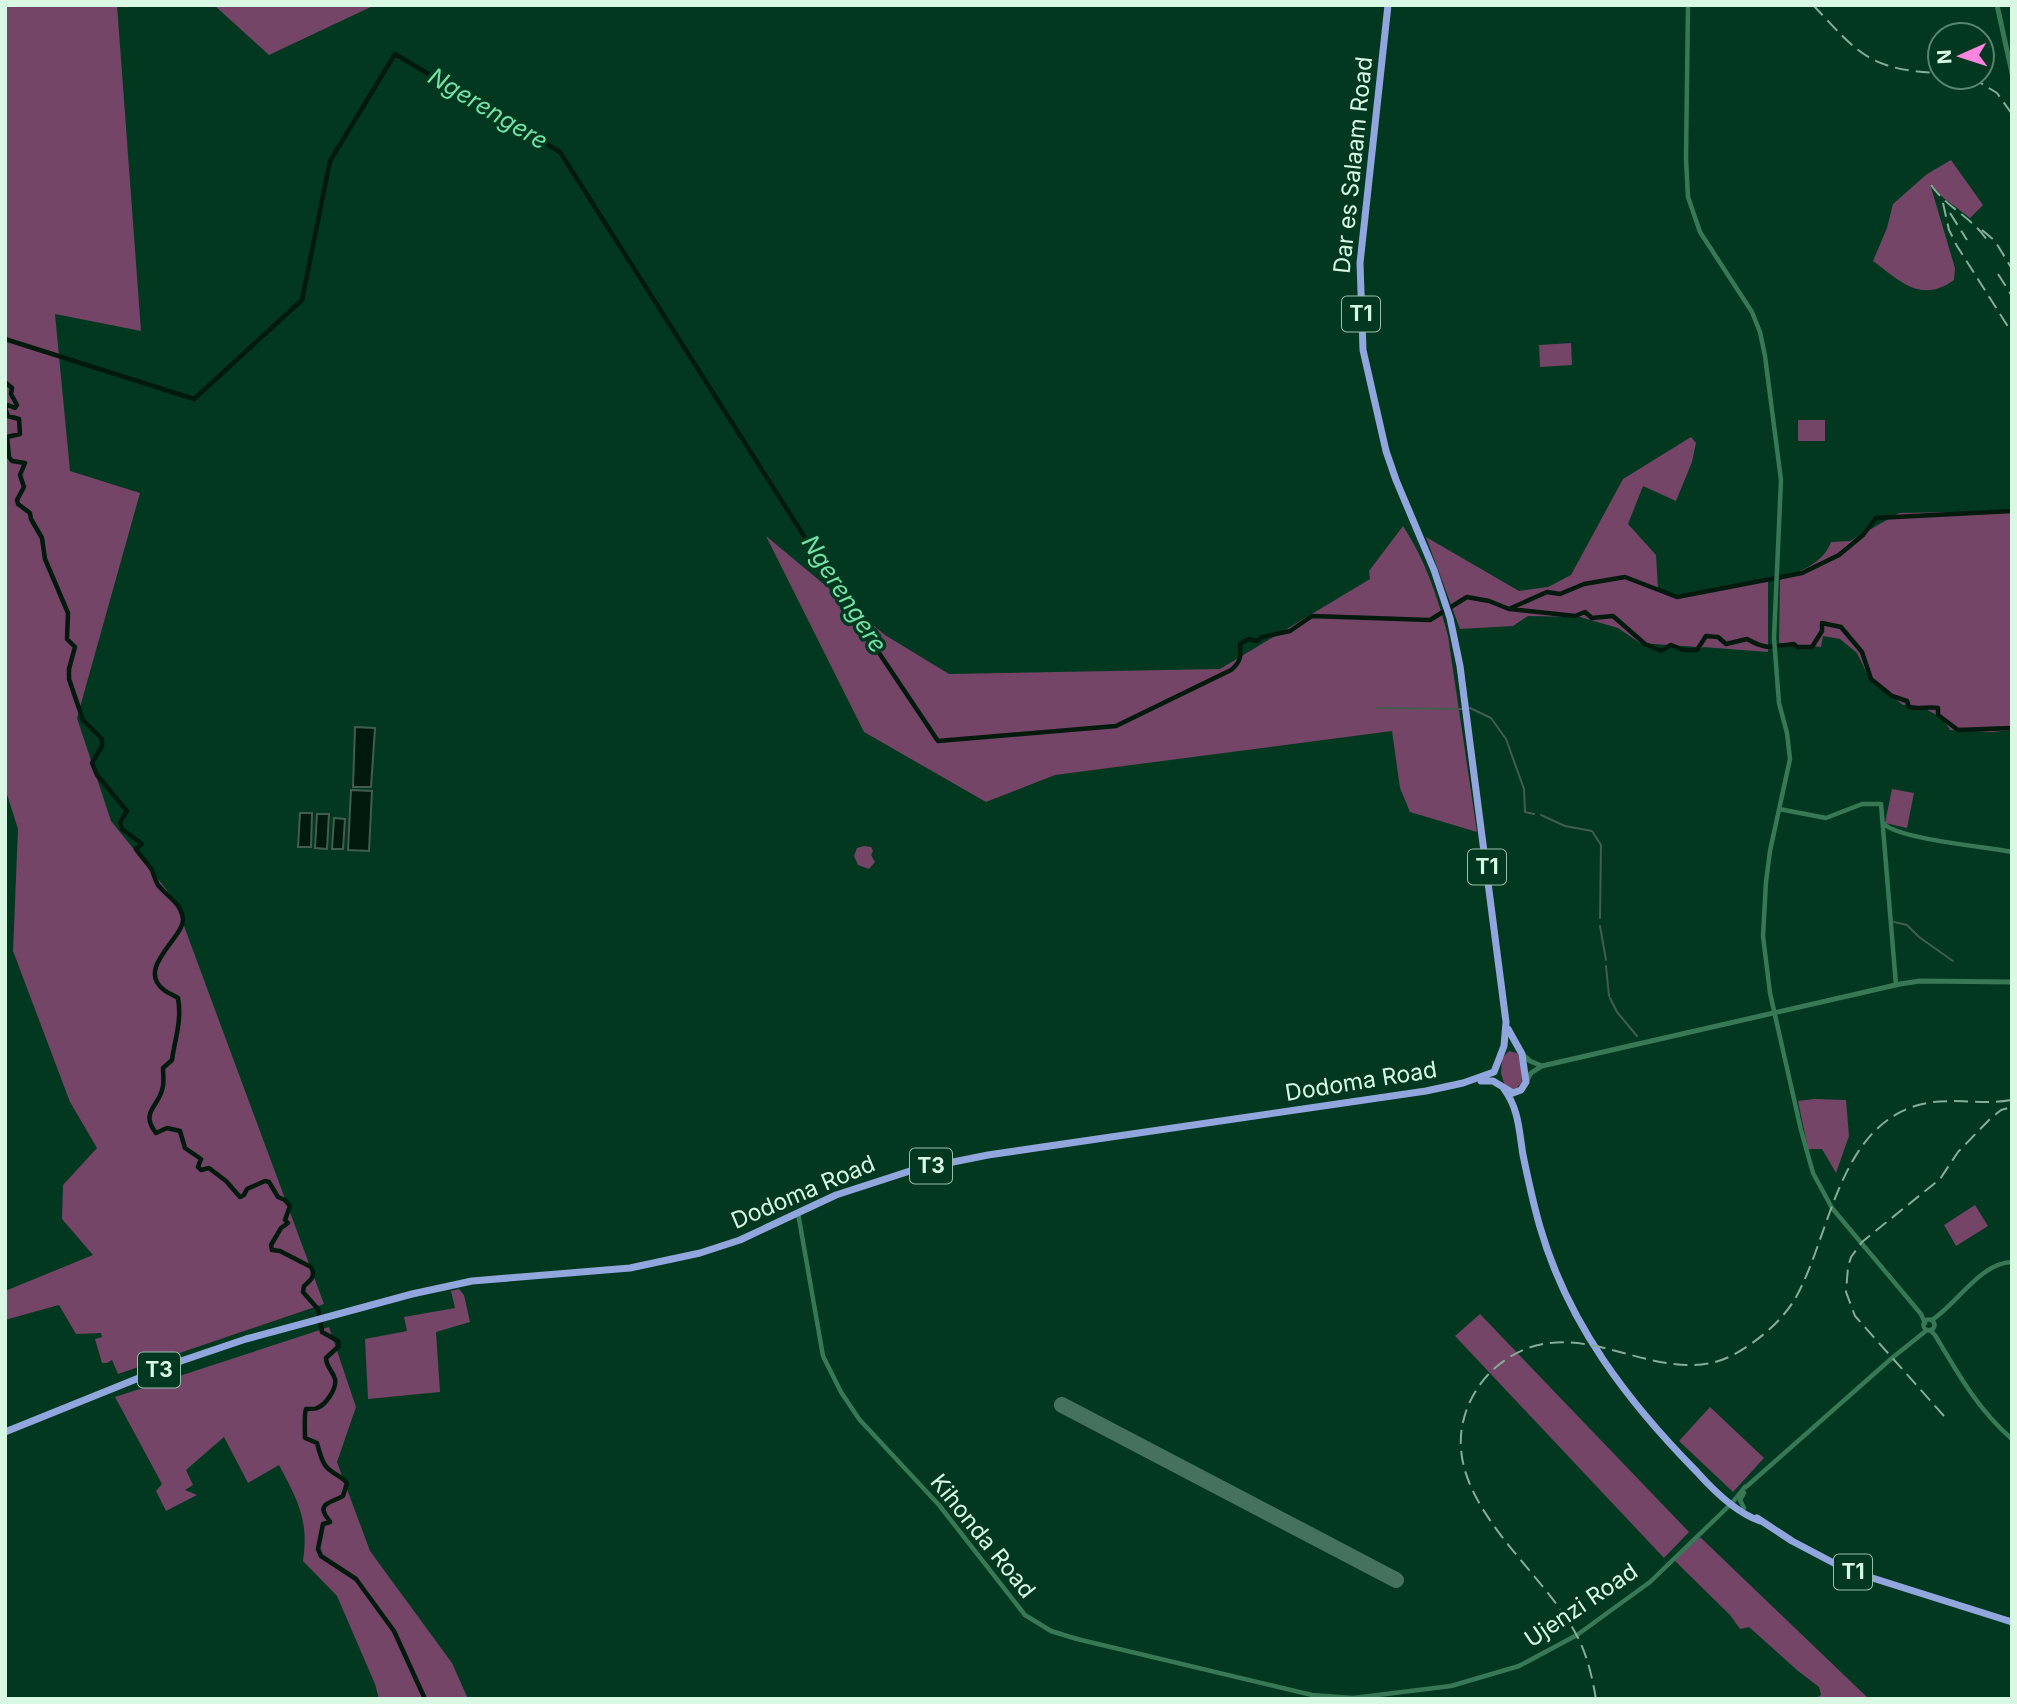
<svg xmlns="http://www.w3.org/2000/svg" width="2017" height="1704" font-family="Inter,sans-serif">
  <rect width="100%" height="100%" fill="#023820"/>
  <path fill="#744566" d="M5 5H117L141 331 55 314 70 471 140 493 77 718 111 821 174 899 324 1304 118 1374 112 1360 107 1363H102L95 1339 102 1337 101 1333 76 1334 59 1305 5 1320V1291L93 1255 62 1219 63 1185 97 1148 70 1102 13 951 18 829 5 788Z
    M214 5H375L269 55Z
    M1951 160 1983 205 1970 218 1941 196 1930 184 1955 268 1954 280C1921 304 1900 281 1873 261L1887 228 1893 204 1927 174Z
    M1571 343 1572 365 1540 367 1539 345Z
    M1798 420H1825V441H1798Z
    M1691 437 1696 443 1692 462 1676 501 1643 486 1628 524 1656 555 1658 588 1677 597 1768 579V652L1703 647 1699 650 1698 647 1640 643 1618 628 1580 617 1528 616 1513 626 1460 629 1426 537 1519 591 1548 587 1571 575 1623 479Z
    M2012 511V730L1992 732 1950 730C1944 716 1919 703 1903 705L1870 680 1857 653 1840 639 1823 636 1821 647 1779 643 1780 580C1799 571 1823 564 1831 542L1850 541 1899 513Z
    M1403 526C1425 559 1438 598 1448 636L1477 832 1410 812 1400 788 1392 731 1055 775 986 802 864 732 766 536 885 635 949 674 1220 669 1370 579 1369 571Z
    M1892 789 1914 793 1907 828 1885 823Z
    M864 846 871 847 873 851 871 855 875 862 869 869 858 865 854 856 857 848Z
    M1509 1051 1517 1053 1521 1060 1522 1082 1515 1090 1505 1086 1501 1073 1502 1058Z
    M1814 1099 1846 1100 1849 1136 1836 1173 1822 1149H1808L1798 1101Z
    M1975 1205 1988 1226 1956 1246 1944 1225Z
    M459 1289 464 1295 470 1322 436 1332 440 1392 368 1399 365 1339 407 1331 404 1317 455 1308 451 1291Z
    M1480 1314 1689 1532 1664 1558 1455 1336Z
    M329 1327 356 1407 337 1462 370 1551 452 1663 468 1699H379L375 1684 337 1596 303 1561C309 1520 298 1501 279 1465L248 1483 224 1437 186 1470 193 1485 185 1490 197 1495 166 1511 156 1491 162 1484 115 1397Z
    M1710 1407 1764 1458 1733 1492 1679 1441Z
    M1700 1537 1869 1699H1815L1821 1695 1819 1687 1798 1671 1749 1627 1740 1629 1730 1615 1674 1560Z"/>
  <path fill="#021a0d" stroke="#425d4e" stroke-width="2" d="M355 727 375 728 371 787H353Z
    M351 790 372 791 369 851 348 850Z
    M300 813H312L311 847H298Z
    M317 814H329L327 849 315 848Z
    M334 818 345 819 343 849H332Z"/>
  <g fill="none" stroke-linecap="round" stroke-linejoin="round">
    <path stroke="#425d4e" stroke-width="2" d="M1377 708 1464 709
      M1470 708 1491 718 1506 739 1524 789 1525 812 1534 814
      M1541 815 1565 826 1592 831 1601 845 1600 918
      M1894 922 1907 925 1919 937 1953 961
      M1600 926 1606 960
      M1606 966 1609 996
      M1610 998 1617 1012 1637 1036"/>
    <path stroke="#021a0d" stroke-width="4.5" d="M5 339 194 399 302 300 330 161 395 54 560 152 865 632 938 741 1116 726 1231 670C1241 662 1241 656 1240 644L1249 639 1257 641 1262 637 1290 631 1312 616 1430 620 1467 597 1489 601 1509 609 1547 592 1560 594 1584 584 1625 577 1677 597 1802 573 1839 555 1863 535 1876 518 2012 511
      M5 382 12 388 11 394 17 405 15 408 8 405 5 408 8 416 19 419 20 434 7 437 9 457 12 461 25 463 20 475 24 487 17 500 18 504 30 513 31 519 42 538 45 559 68 613 67 639 75 647 69 669V679L83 720 102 739V746L92 763 97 775 127 811 120 822 122 829 142 844 136 849C140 856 148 863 152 870 154 875 155 880 158 885 167 896 182 904 183 919 184 938 135 968 164 990 168 993 173 995 178 998 182 1021 175 1038 172 1060L163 1068C163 1074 164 1081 163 1086 160 1107 139 1111 156 1133L167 1128 180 1131 185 1148 201 1159 198 1167 201 1170 209 1168 226 1181 240 1197 244 1195 247 1189 265 1181 269 1182 278 1197 285 1200 290 1206 285 1220 288 1223 281 1228 271 1245 272 1250 280 1251 311 1267C316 1276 311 1280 304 1286L303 1292 318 1309 322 1332 338 1341 339 1346 326 1358C326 1367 333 1371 335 1379 337 1388 326 1405 317 1408 316 1409 308 1409 306 1409 304 1413 305 1433 305 1438L317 1443C319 1450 321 1459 325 1465 331 1474 341 1475 347 1483L343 1496C337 1500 320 1503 324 1512 325 1516 328 1518 330 1522L323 1524 318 1549 321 1556 356 1579 394 1631 425 1699
      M1510 609 1575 616 1585 612 1592 618 1613 616 1645 644 1661 651 1671 645 1683 650H1697L1706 636 1718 637 1726 644 1747 639C1768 651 1772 646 1794 644L1797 647H1812L1822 631V623L1841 627 1862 652 1871 679 1892 696 1907 701 1909 707C1920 710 1928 706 1938 708V715L1958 730 2012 728"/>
    <path stroke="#44725c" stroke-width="16" d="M1062 1405 1396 1580"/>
    <path stroke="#387856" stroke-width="4.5" d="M1688 5 1686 159 1688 197 1700 232 1752 312 1760 332 1765 356 1781 480 1774 638 1779 703 1787 733 1790 759 1770 851 1766 882 1763 936 1770 993 1801 1130 1813 1173 1832 1208 1921 1314 1925 1323
      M1779 809 1826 818 1862 804H1881L1896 985
      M1884 824C1899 839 1987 847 2012 852
      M798 1213 823 1356 841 1392 859 1419 939 1505 1025 1615 1051 1631 1077 1639 1312 1695 1353 1698 1451 1686 1519 1666 1577 1635 1650 1582 1732 1503 1745 1487
      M1923.5 1325a5.5 5.5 0 1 1 11 0a5.5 5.5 0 1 1-11 0Z
      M1932 1320C1957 1304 1980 1263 2012 1262
      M1930 1330 1935 1335C1957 1372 1978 1410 2012 1439
      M1746 1487 1892 1358 1927 1330
      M1744 1508 1740 1500 1744 1493"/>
    <path stroke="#387856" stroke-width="5" d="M1997 5 2012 73
      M1522 1054 1530 1061 1542 1066
      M1526 1082 1531 1073 1542 1066 1900 984 1920 981 2012 982"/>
    <path stroke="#91a6dc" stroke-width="7" d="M1481 1081H1493L1513 1093 1521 1090 1526 1082 1522 1054 1508 1029
      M1504 1089C1519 1109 1519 1131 1523 1155 1528 1179 1533 1203 1540 1227 1568 1324 1628 1402 1697 1472 1713 1490 1737 1513 1760 1521
      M5 1432 181 1361 246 1339 412 1294 472 1281 630 1268 700 1253 740 1240 836 1195 913 1170 988 1155 1426 1091 1463 1083 1494 1072 1504 1046 1506 1022 1460 666 1450 618 1434 570 1396 480 1386 451 1363 350 1360 263 1388 5
      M1757 1518 1792 1541 1847 1570 2012 1622"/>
    <path stroke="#85ad98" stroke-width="2" stroke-dasharray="14 7" stroke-linecap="butt" d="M1813 5C1859 54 1869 70 1940 73
      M1971 77 1997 93 2012 114
      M1931 185C1947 208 1972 217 1987 240
      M1943 203 1949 230 1957 246 2012 333
      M1950 213 1967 240
      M1982 230 1995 241 2012 269
      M1998 274 2012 296
      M1944 1416 1855 1316 1846 1292 1848 1267 1851 1257 1862 1242 1940 1179 1958 1152 1990 1119 2001 1110 2012 1107
      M1596 1699C1592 1676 1587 1654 1576 1634 1541 1569 1449 1505 1462 1427 1466 1404 1478 1383 1495 1368 1574 1299 1656 1395 1733 1355 1757 1342 1781 1322 1795 1299 1830 1237 1837 1134 1912 1107 1945 1095 1979 1106 2012 1100"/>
  </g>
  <g text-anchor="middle" stroke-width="7" stroke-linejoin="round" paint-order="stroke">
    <g fill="#023820" stroke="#98bea9" stroke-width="2">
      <rect x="1342" y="296.5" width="38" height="35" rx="5"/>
      <rect x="1468" y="849.5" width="38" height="35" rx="5"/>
      <rect x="910" y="1148.5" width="42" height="35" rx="5"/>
      <rect x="138" y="1352.5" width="42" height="35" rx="5"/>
      <rect x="1834" y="1554.5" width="38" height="35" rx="5"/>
    </g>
    <g font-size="21" font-weight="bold" fill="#d8f8e4">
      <text x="1361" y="321">T1</text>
      <text x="1487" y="874">T1</text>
      <text x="931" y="1173">T3</text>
      <text x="159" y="1377">T3</text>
      <text x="1853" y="1579">T1</text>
    </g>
    <g font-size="23" fill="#d8f8e4" stroke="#023820">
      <text transform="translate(1353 165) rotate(-84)" y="8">Dar es Salaam Road</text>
      <text transform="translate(1361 1081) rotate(-9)" y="8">Dodoma Road</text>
      <text transform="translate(803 1192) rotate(-23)" y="8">Dodoma Road</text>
      <text transform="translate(983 1536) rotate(51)" y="8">Kihonda Road</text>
      <text transform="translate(1581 1605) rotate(-34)" y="8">Ujenzi Road</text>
    </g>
    <g font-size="24" font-style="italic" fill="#73e2a7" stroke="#023820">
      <text transform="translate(488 109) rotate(31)" y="8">Ngerengere</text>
      <text transform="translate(844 594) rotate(57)" y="8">Ngerengere</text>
    </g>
  </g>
  <rect width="2017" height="1704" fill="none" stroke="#d8f8e4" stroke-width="14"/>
  <g transform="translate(1961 56) rotate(267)"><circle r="33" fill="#023820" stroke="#58856e" stroke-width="2"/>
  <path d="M0-5L12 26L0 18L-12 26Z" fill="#ff85de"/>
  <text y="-10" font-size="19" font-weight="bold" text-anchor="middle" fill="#d8f8e4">N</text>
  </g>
</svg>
